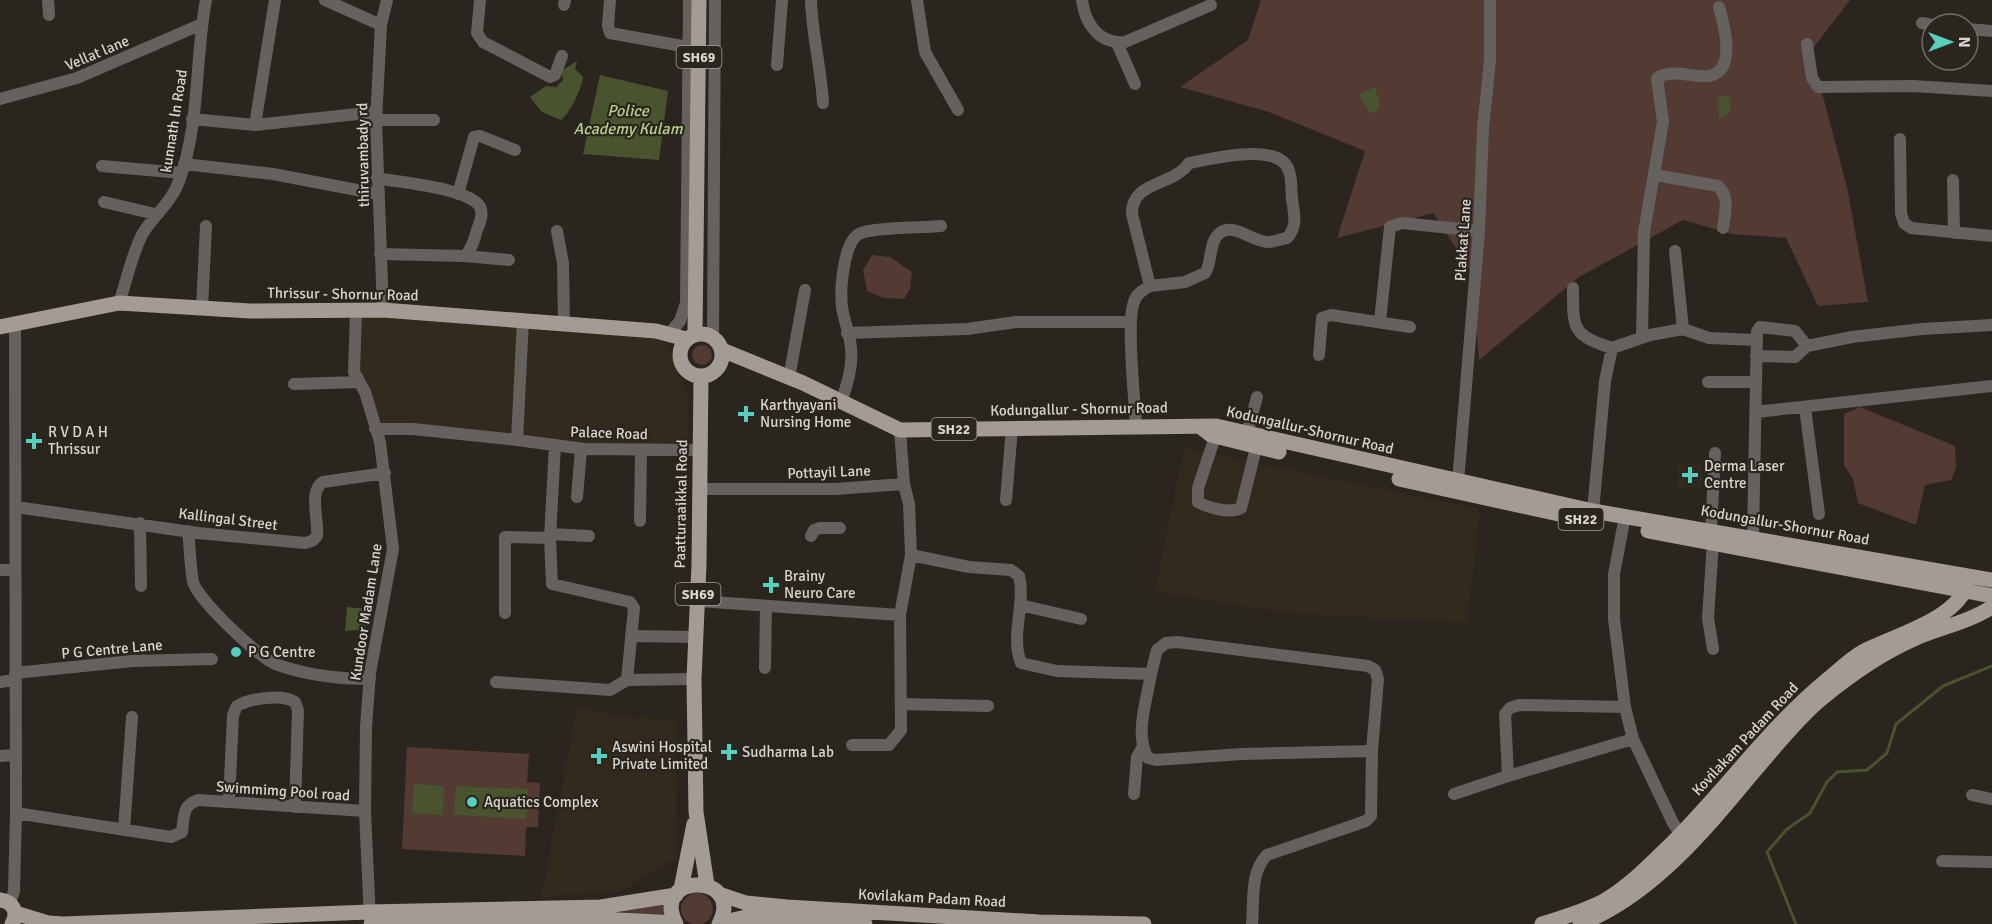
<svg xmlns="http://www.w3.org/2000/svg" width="1992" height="924" font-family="Signika,sans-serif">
  <rect width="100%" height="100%" fill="#2a251e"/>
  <path fill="#322a1d" d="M375 312 518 324 514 437 378 426 360 380 359 316Z
    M525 328 653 337 668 344 689 398 688 446H585L521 439Z
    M1184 448 1480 509 1467 623 1283 613 1155 591Z
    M1702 463V487H1678L1677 464Z
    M577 708 625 717 676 720 677 857 621 892 561 895 541 899Z"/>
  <path fill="#533a32" d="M1261 0H1850L1811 51 1847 187 1868 302 1818 306 1786 238 1732 234 1683 220 1579 277 1479 360 1472 273 1433 213 1337 238 1365 151 1269 112 1180 87 1248 40Z
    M872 255 890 257 912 272 910 289 904 299 884 298 867 291 863 270Z
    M692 355a10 10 0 1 1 20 0a10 10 0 1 1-20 0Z
    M1860 407 1955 446 1956 468 1951 480 1925 485 1916 525 1858 503 1853 479 1844 465V414Z
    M407 747 529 754 527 782 540 783 538 827H526L525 856 402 849Z
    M681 909a16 16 0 1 1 32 0a16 16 0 1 1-32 0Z
    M666 904V917L621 912Z"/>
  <path fill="#49542e" d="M577 61 575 69 583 77C582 88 570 113 561 120L542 112 530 97 546 86 556 87 563 80 561 71Z
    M600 75 668 91 659 160 583 154Z
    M1377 86 1376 94 1380 99 1378 110 1371 114 1359 95Z
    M1729 96 1731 112 1719 120 1718 97Z
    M347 607 368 609 365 630 345 631Z
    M414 784 444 786 443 815 412 813Z
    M456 786 528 789 526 819 454 815Z"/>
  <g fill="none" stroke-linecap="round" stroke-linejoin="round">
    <path stroke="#49542e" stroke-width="3" d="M1796 924 1767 852 1786 830 1810 813 1827 782 1837 772 1867 770 1887 753 1896 724 1943 686 1992 666"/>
    <path stroke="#65615e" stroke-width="12" d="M48 0 49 15
      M325 0 381 25
      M480 0 477 33 483 42 550 77 555 75 562 56
      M610 0 608 26 610 33 688 47
      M811 0C812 35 821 68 823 103
      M917 0 925 52 958 110
      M1082 0C1085 24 1099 44 1125 42L1211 5
      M564 5 565 0
      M1922 23 1932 25
      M1968 29 1992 31
      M1117 43 1135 84
      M1807 44 1812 78 1818 87 1913 86 1992 91
      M777 65 782 0
      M0 99 77 78 202 24
      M192 119 255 125 376 112
      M376 120H434
      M255 125 275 0
      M1900 139 1901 213 1904 223 1911 228 1992 236
      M184 164 273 174 378 194
      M102 166 182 173
      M1655 175 1718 186C1730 197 1725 214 1723 228
      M377 178C402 183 460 187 478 204 485 211 480 223 477 230 474 240 472 249 465 256L380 254
      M1953 180 1954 233
      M458 194 474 137 480 136 515 150
      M104 202 155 214
      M557 231 563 263 564 324
      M1675 251 1683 329
      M465 256 509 260
      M1573 288C1573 329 1572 335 1612 348
      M119 303C127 280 132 253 143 233 154 215 172 202 179 181 200 126 195 58 206 0
      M202 309 206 226
      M383 310 376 120 381 25 387 0
      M356 311 354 372 365 392 380 442 393 549 370 673 366 727 365 811 370 920
      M1380 321 1390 227 1402 223 1479 231
      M847 333 967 329 1016 322H1131
      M668 335 680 321 686 303 689 0
      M713 337 715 0
      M1642 337 1644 232 1663 122 1657 78C1673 68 1692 78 1709 76 1737 71 1724 24 1719 7
      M1319 355 1322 318 1331 315 1410 327
      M1756 356 1795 357 1807 346 1852 337 1922 329 1992 325
      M789 378 805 290
      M1708 382H1756
      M294 384 359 382
      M841 402C847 386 853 365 851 348 850 334 844 321 842 307 840 291 843 243 859 234 871 227 923 228 941 226
      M1805 408 1819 514
      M1756 412 1992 386
      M1136 427C1135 401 1126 322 1134 302 1136 294 1143 290 1150 286L1132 214C1131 181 1174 186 1189 163 1212 159 1280 141 1289 171 1292 179 1291 190 1292 199 1294 214 1298 226 1287 238 1281 239 1274 242 1268 242 1251 242 1230 218 1216 237 1209 247 1212 263 1205 273L1185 282 1150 286
      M375 429H413L517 440 523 320
      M1247 434 1257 397
      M1215 437 1198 488V502C1209 508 1230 514 1241 508L1256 448
      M517 440 584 449 700 450
      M555 445 550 538 552 584 630 602 634 608 627 680 694 679
      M1458 482 1479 231 1483 128 1490 61V0
      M904 484 909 504 911 555 969 567 1011 570 1019 576C1026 604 1010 635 1021 663L1057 671 1151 674C1147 700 1134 735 1148 758L1156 760 1242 754 1372 751 1371 816 1366 821 1267 855C1250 872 1254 901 1252 924
      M700 489H835L904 484 900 430
      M577 497 581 449
      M1006 500 1012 428
      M16 507 198 533 305 543 312 541 317 536C319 521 308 491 323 482L385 473
      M1593 511 1605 381 1612 348 1650 335 1683 329 1709 338 1756 340
      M1625 516 1614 574V619L1625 707 1633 739 1673 823 1685 841
      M640 521 641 450
      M140 523 141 586
      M188 531C190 547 190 566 193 582 198 600 260 659 278 665 307 675 340 679 370 679
      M1711 531 1715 453
      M550 534 589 536
      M811 536 814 530 820 528H840
      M1753 537 1757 331 1760 327 1795 331 1807 346
      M1713 542 1708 618 1713 649
      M0 570H15
      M698 601 900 615
      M1020 605 1081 619
      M505 613V537L550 538
      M631 636 696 637
      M765 668 766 606
      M15 673 132 661 212 659
      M1151 674 1157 650 1166 643 1177 642 1368 666 1375 670 1378 679 1372 751
      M0 682 15 680
      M496 682 610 690 627 680
      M901 704 988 706
      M1625 707 1519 705 1510 708 1505 714 1508 776 1633 739
      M852 745H889L901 730 900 615 911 555
      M0 756 15 755
      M1134 794 1137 757 1142 748
      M1454 794 1508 776
      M1972 795 1992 799
      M229 801 233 715 237 706C251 698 282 694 295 702L298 710 295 807
      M16 813 171 837 182 832C184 818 182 805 198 800L365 811
      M124 830 132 717
      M1942 861 1992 862
      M10 903 14 891 16 813 15 324"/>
    <path stroke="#a39b95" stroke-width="15" d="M0 327 119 303 250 311 383 310 656 331 686 339
      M695 334 699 0
      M680 355a21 21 0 1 1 42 0a21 21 0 1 1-42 0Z
      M722 350 803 383 900 430 1216 426 1593 511 1992 580
      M701 376 699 564 694 679 696 812 707 885
      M1202 428 1211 435 1279 452
      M1399 479 1595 522
      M1648 531 1992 596
      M681 889 694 824
      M719 894 746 903 787 907 1039 922 1144 924
      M0 900C13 902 19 912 12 924
      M15 913 48 923 63 924 369 912 601 907 676 895
      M720 923 746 917 865 924
      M371 924 583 918 675 923
      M676 924C649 872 746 872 719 924
      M1542 924C1562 918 1584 911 1602 902 1626 889 1646 868 1665 850 1722 795 1767 729 1828 679 1839 670 1851 658 1864 651 1893 636 1960 618 1967 583
      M1580 924C1653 895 1707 828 1756 769 1777 745 1796 720 1821 699 1850 675 1881 653 1916 638 1942 627 1969 622 1992 607"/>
  </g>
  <g fill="#58cebf" stroke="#2a251e" stroke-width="2">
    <path d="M743 405h6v6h6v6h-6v6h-6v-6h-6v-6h6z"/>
    <path d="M31 432h6v6h6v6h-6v6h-6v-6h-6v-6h6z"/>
    <path d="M1687 466h6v6h6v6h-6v6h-6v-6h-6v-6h6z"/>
    <path d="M768 576h6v6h6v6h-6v6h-6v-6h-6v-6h6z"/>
    <circle cx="236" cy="652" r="6"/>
    <path d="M726 743h6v6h6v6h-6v6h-6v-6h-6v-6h6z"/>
    <path d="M596 747h6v6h6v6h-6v6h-6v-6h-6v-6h6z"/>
    <circle cx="472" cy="802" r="6"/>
  </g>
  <g text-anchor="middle" stroke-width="4.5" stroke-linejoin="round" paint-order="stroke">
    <g fill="#2a251e" stroke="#a4a09b" stroke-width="1.5">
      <rect x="676.5" y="46" width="45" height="22" rx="4.5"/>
      <rect x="931.5" y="418" width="45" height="22" rx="4.5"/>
      <rect x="1558.5" y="508" width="45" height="22" rx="4.5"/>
      <rect x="675.5" y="583" width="45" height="22" rx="4.5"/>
    </g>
    <g font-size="14" font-weight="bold" fill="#d8d5d0">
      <text x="699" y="62">SH69</text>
      <text x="954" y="434">SH22</text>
      <text x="1581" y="524">SH22</text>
      <text x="698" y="599">SH69</text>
    </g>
    <g font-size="15" fill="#d8d5d0" stroke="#2a251e">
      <text transform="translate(97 53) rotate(-23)" y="5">Vellat lane</text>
      <text transform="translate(174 121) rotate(-81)" y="5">kunnath ln Road</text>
      <text transform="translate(363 155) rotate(-91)" y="5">thiruvambady rd</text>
      <text transform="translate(1463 240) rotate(-86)" y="5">Plakkat Lane</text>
      <text transform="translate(343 294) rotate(1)" y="5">Thrissur - Shornur Road</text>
      <text transform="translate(1079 409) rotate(-1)" y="5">Kodungallur - Shornur Road</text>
      <text transform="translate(1310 430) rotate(13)" y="5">Kodungallur-Shornur Road</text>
      <text transform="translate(609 433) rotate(2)" y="5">Palace Road</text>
      <text transform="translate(829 472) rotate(-2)" y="5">Pottayil Lane</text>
      <text transform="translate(681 504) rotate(-89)" y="5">Paatturaaikkal Road</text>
      <text transform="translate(228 519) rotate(7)" y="5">Kallingal Street</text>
      <text transform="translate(1785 525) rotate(10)" y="5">Kodungallur-Shornur Road</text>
      <text transform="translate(366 612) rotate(-81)" y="5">Kundoor Madam Lane</text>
      <text transform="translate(112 649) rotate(-5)" y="5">P G Centre Lane</text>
      <text transform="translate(1745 739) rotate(-47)" y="5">Kovilakam Padam Road</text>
      <text transform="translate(283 791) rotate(4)" y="5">Swimmimg Pool road</text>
      <text transform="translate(932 898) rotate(3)" y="5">Kovilakam Padam Road</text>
    </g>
    <g font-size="15" fill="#d8d5d0" stroke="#2a251e" text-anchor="start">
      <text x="760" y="410">Karthyayani<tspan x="760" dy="17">Nursing Home</tspan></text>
      <text x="48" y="437">R V D A H<tspan x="48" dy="17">Thrissur</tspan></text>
      <text x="1704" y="471">Derma Laser<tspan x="1704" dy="17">Centre</tspan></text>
      <text x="784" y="581">Brainy<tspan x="784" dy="17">Neuro Care</tspan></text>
      <text x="248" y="657">P G Centre</text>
      <text x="612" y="752">Aswini Hospital<tspan x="612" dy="17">Private Limited</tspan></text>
      <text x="742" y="757">Sudharma Lab</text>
      <text x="484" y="807">Aquatics Complex</text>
    </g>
    <g font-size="16" font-style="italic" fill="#bace8b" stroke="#2a251e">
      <text x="628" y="116">Police<tspan x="628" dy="18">Academy Kulam</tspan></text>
    </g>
  </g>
  <g transform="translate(1950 42) rotate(90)"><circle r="28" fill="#2a251e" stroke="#706b65" stroke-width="1.5"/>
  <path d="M0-4.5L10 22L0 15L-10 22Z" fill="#58cebf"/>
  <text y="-9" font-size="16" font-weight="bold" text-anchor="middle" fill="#d8d5d0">N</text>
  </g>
</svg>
